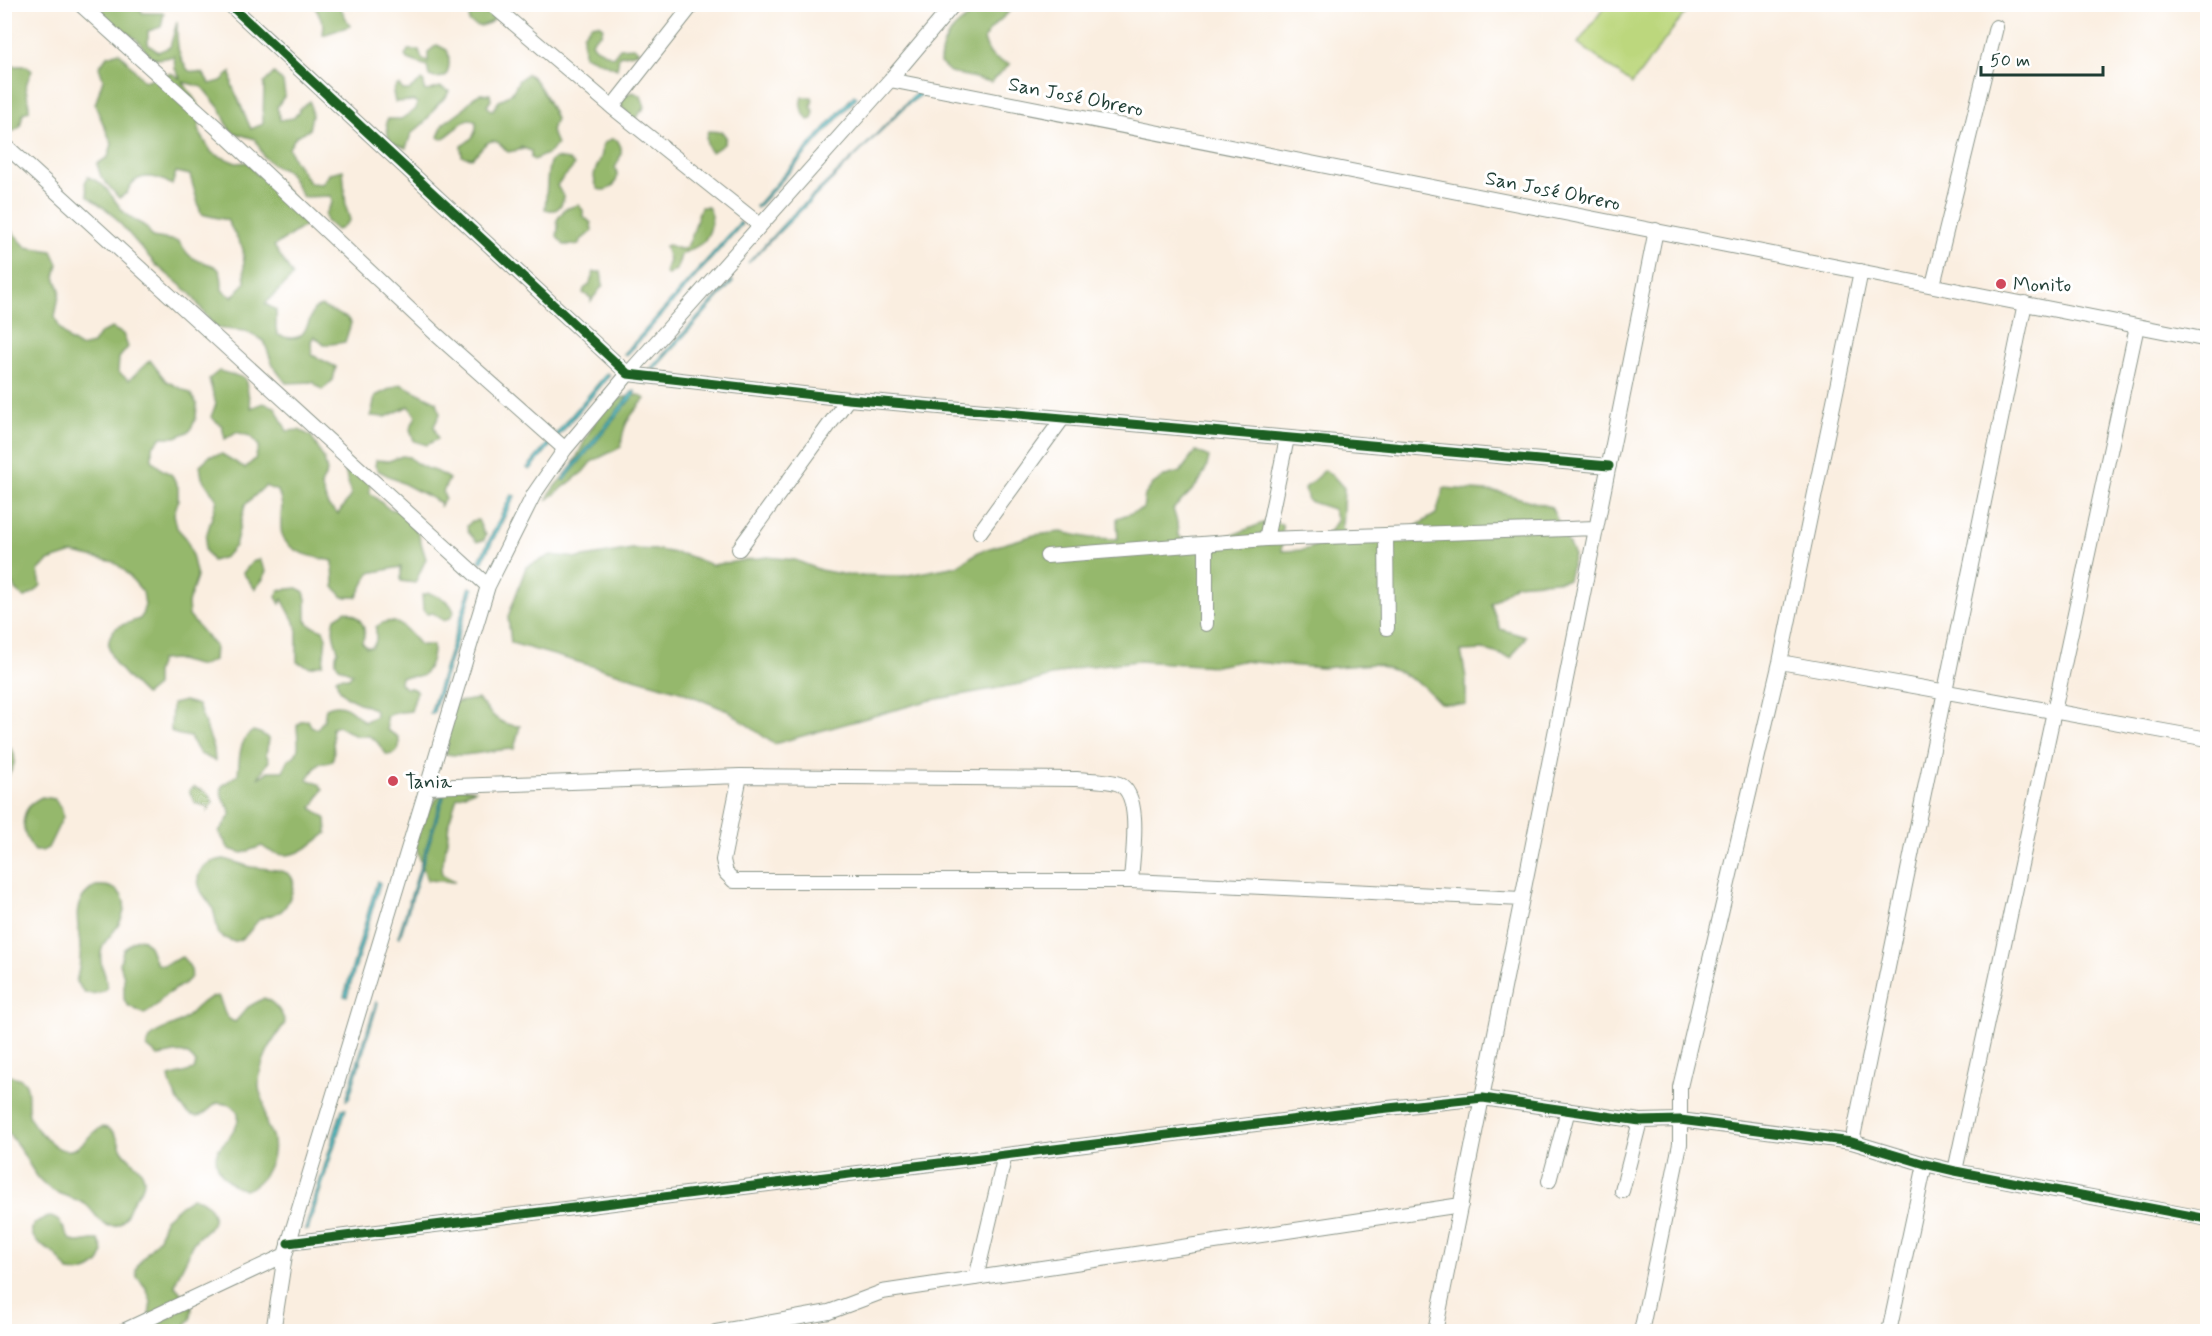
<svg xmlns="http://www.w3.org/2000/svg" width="2212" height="1336" font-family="Mynerve,sans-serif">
  <rect width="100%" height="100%" fill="#fff"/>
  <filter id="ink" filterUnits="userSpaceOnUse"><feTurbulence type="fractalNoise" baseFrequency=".0167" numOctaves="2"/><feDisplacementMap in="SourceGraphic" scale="12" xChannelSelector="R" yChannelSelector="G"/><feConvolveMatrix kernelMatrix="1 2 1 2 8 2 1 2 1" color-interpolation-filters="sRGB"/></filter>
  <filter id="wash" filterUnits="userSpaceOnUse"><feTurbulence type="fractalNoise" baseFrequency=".008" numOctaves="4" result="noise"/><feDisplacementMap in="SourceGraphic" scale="24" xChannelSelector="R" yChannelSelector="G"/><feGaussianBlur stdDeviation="1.35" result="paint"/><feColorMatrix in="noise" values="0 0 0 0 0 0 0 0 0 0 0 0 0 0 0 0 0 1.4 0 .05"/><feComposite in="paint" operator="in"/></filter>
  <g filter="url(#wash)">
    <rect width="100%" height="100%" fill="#faeee0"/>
    <path fill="#bcd77d" stroke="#6e8a58" stroke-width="1.5" d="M1606 5V4L1691 5 1632 84 1578 43Z"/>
    <path fill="#95b86c" stroke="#5a7a50" stroke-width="1.5" d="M102 5H136L143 13H164L161 27 148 31V44L158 52 170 47 177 22C177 41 176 56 189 71L203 73 210 84 221 81 231 72 232 85 251 129 263 124 264 83 274 73 283 82 285 95 277 107 280 120 293 118 299 112V109L310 101 312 115 309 130 296 136 289 148 294 160 310 183 322 184 330 173 343 170 346 207 350 220 340 229 336 230 326 221 325 214 332 203 331 196 303 197 289 173 284 169 276 167 264 157 255 139 235 133 229 129 221 110 202 87 183 82 197 103 201 116 198 130 212 153 236 163 249 162 256 174 279 182 309 223 274 246 293 276 265 304 276 310V329L278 335C305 345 306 329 314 309L321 306 347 318 351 323 345 342 324 345 314 336 311 341 312 355 336 367 333 380 322 390 313 382 286 383 273 366 264 341 245 331 215 328 190 293 156 265 111 213 88 196 85 183 88 177C111 185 112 202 128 216 140 226 144 220 152 237L178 241C182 245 186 253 190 256 209 270 223 256 222 290L232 297 245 283 243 249 227 220 201 214 190 175 176 172 172 185C156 174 134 172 127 193L119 198 101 177 97 164 108 157 112 144 95 105 103 79 99 67 107 56 119 52 144 81 171 73 181 79 175 69 174 56C146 64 152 54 136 39 119 24 106 35 102 5Z
      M314 5H339L350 26 323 35 324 25Z
      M471 5H494L496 7 494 20C484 26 479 29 469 22Z
      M987 5H1015C1006 18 991 24 984 39 988 55 993 60 1010 64L991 82 950 72 940 63C941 32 962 20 987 5Z
      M598 24 603 27 601 34 595 37 592 43 596 48 613 57 620 48 634 47 639 52 619 56 617 69 584 55 583 35 591 25Z
      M437 45 447 50C450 58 450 70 445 77L435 78 429 76 427 66 407 59 405 56 408 50H419L422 59 428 62V52Z
      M13 66H27L32 71C20 94 30 90 29 111L23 113 20 127 14 131H5V71Z
      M527 74C538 77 551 108 556 119L551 130 557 144 549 153 534 160 531 158V151L521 147 519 150 524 149 508 152C505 150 504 147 501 145 489 133 481 151 472 158L462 156 461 146C471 140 477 135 476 122L470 119C459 121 453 135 441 139L438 137 443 124 462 110 474 97 480 94H490L491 100 487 106 492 111 499 101 512 93 519 80Z
      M422 80 424 83V90L427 91 440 87 449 91 446 97 438 104 425 122 411 134 406 148 389 142 386 122 388 119H401L416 109 417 103 414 101 395 102 393 92 396 86 399 85 403 90H409Z
      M633 92 641 96 645 107 635 119H631L616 99Z
      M802 97H812L813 100 811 106 814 112 812 119 808 120C803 113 798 106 802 97Z
      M708 131 722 132 726 137 724 144 712 152 709 150C706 143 705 138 708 131Z
      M611 139 617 140C625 150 620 158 615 168 622 179 611 194 598 189 589 172 598 169 602 154 602 151 602 147 603 144Z
      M555 158 569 160 574 165C570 174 561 177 557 186L564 197C561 208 556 213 545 209 547 193 546 177 550 162Z
      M578 205 583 210V216L591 223 592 231 580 241 578 245H564L557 237 558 228 557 220 565 209Z
      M701 207H708C715 217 711 234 702 243 696 248 687 250 681 255L677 269 668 275 665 273 669 260 665 246 668 245C673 246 678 250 683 249 693 245 696 216 701 207Z
      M5 225 8 227 26 247 52 251 58 264 55 277 60 290 55 317 60 329 69 340 80 347 93 344 100 333 112 328 123 334 128 347 119 358 118 372 129 380 150 360 166 381 190 393 197 404 196 418 190 431 176 437H162L152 447V460L161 469 172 475 178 487V501L174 514 177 528 186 538 191 550 197 577 188 603 189 616 215 646 214 660 201 666 174 659 160 660 156 673V686L145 695C130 680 94 651 115 629 120 624 134 622 141 618L145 605 143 592 125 571 114 562 73 553 48 561 38 571 41 585 36 591 24 598 15 589 5 570Z
      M594 272H601L603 285 591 301V298L583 293 584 289 589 285Z
      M219 371 245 378 251 408 263 403 275 407 287 431 299 430 311 436 324 459 327 472 321 485 328 506 338 514 351 495 345 470H359L369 479 370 493 389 509 402 511 418 533 426 559 415 583 401 581V567L369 573 357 597H343L334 587 333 561C314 557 282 553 281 528 280 511 285 508 278 491L265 486 245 505 235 546 225 557 212 561 205 550 206 537 217 500 202 478 200 465 210 456 222 454 245 468 255 459 259 446 250 436 236 432 225 439 222 426 211 417 216 404 209 379Z
      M400 384 437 402 440 414 434 426 438 439 427 445 414 441 410 429 416 416 409 406 386 417 371 416 375 396Z
      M640 395 645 399C629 417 623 423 621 447L591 462 583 472 547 500C551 486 565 478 572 466 583 447 597 405 621 398 627 396 634 396 640 395Z
      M1196 451 1209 457C1205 482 1190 492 1173 509L1177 522 1178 535 1189 544 1230 536 1268 521 1282 524V551C1317 550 1316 549 1337 521L1333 509 1308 501 1305 488 1325 470 1335 478 1344 488 1342 528 1350 539H1395L1436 514 1444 488 1499 492 1551 507 1574 555 1568 580 1516 584 1491 604 1500 629 1526 637 1511 658 1486 650 1461 651 1466 678V705L1440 703 1422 685 1399 672 1374 664 1322 668 1242 661 1215 666 1138 661 1082 667 1031 682 927 701 774 744 728 711 680 691 511 643 508 617 526 567 551 555 578 558 632 549 659 550 686 555 712 565 767 557 795 560 820 570 847 575 903 576 957 566 980 551 1034 535 1061 532 1090 538 1118 539 1117 518 1143 509 1145 495 1153 484 1165 476 1180 472Z
      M402 456 409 457C423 472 438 468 449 479L443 492 445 498 440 507 441 503 379 471 375 466 376 460 389 461Z
      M478 520 484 533 486 534 484 540 477 542 468 532 467 526 472 521Z
      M259 559 266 571 263 579 255 589 243 573 252 562Z
      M298 588 304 592 306 599V620L310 625 323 630 326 637 323 664 310 667 297 662V627L282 599 280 604 276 597 279 590Z
      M429 593C440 597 450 600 454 612L450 618 444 621 433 613 427 614 423 608 422 595Z
      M346 611C360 616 369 628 362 642L366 647H372L376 641V627C396 612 408 631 420 645H433C434 656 430 668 422 676L401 677 400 683 405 688H411L417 691 411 711 392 713 386 717 387 730 398 737C401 748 399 754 387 755L377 742 369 736H356L338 726 332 728 334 754 332 761 326 763H319L307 779 319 784 323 789 312 808 326 819 327 833C307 849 287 866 262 846L242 853 229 849 219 832 230 816V809C223 801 220 797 222 786L238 774C240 758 238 741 253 731 260 733 265 734 269 740L266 754 269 761 258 778 269 771H283L289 759C303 754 297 738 297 726L301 721 308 720 311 726 317 729 324 720 326 708C342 699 353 711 364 722L376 716 374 709C358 702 338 698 336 678L342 677 349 678 353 673C340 669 331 666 338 650 334 639 331 630 335 618Z
      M478 699C492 715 498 725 520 726L514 749C491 749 469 758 446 754L452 703Z
      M185 701 198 705 214 749 215 761 200 754 190 737 176 734 171 731 172 704Z
      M5 744C21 753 14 769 5 780Z
      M453 786 475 790 457 797 449 822 447 842 441 868 442 874 455 882 427 880 416 847V841L429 809 437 798Z
      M194 787C204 791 210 792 213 803L208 810V807L195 803 189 791Z
      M42 797 55 799 62 810 63 817 48 848 42 851H35C19 832 18 808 42 797Z
      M224 859C233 861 242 865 251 867 270 870 303 866 291 895 283 916 278 912 260 919 252 925 246 943 233 941 230 941 223 937 219 935 216 926 216 916 212 907 209 901 204 897 201 891 192 871 206 861 224 859Z
      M96 886C120 884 131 900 120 922 115 933 103 939 101 953 98 966 109 975 106 989 99 994 93 994 85 993L76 982C79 971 81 961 80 949 80 923 67 903 96 886Z
      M140 938C152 943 150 954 157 964L164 965 182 957C206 981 179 984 166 995 157 1003 155 1010 144 1014L127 1005 124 999V977L120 964 123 950 133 941Z
      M218 996C225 1007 221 1017 235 1022L248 1007 264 998C274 1002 283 1013 285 1023 272 1041 258 1063 259 1087 259 1092 262 1096 263 1100 266 1109 263 1119 268 1128 270 1132 273 1135 273 1141 276 1159 264 1184 245 1190 230 1186 212 1169 217 1152 219 1146 226 1142 229 1137 243 1119 243 1104 217 1103 212 1106 207 1113 201 1115 184 1122 171 1089 169 1077L194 1070 196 1063C183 1046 176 1054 158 1056L147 1047C149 1030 168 1029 180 1022 194 1014 200 998 218 996Z
      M8 1076C38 1077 23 1101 30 1118 34 1127 45 1139 54 1145 82 1167 92 1115 111 1130 118 1135 119 1144 122 1150 128 1160 143 1167 144 1179 144 1188 139 1192 134 1199 128 1208 127 1225 113 1226 100 1227 94 1210 85 1204 75 1198 62 1196 52 1190 35 1179 29 1163 19 1147 14 1140 6 1132 4 1124 1 1110 4 1092 5 1078Z
      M192 1198C199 1198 203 1200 208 1206 225 1227 197 1231 191 1247 189 1251 189 1256 186 1260 182 1269 177 1275 175 1286L192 1306 191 1319 179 1331H141L149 1316 151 1301 146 1288 137 1277 136 1270 138 1264 159 1238 165 1219 181 1205Z
      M50 1217C68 1220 62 1242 78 1242 84 1242 91 1239 98 1240 113 1259 89 1276 69 1272 64 1265 59 1258 53 1253 49 1249 42 1247 37 1242 25 1228 36 1219 50 1217Z"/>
    <path fill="#4cbbc2" stroke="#367c7b" stroke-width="1.5" d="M917 92H921V95L907 105 748 263 789 218 861 150Z
      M854 95 857 97 757 208 756 206Z
      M740 222 742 224 626 356 624 354Z
      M732 280 733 282 655 368V370L650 369Z
      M607 373 610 375 530 470 527 468Z
      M635 391V394L564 481 562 479 632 392Z
      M511 495 515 496 482 562 479 561Z
      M470 587 473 589 433 714H430Z
      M442 796 444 797 400 937H398Z
      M377 881 380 883 347 997 344 996Z
      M376 1002 378 1003 349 1099 346 1100Z
      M342 1109H346L308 1230H305Z"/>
  </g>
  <g filter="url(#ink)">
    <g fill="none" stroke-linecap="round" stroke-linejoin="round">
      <g stroke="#8c968a" stroke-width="16">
        <path id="street" d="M80 4 227 137 438 336 565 449
          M229 4 628 374 848 399 1609 466
          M491 4 612 107 760 225
          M890 80 2208 340
          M612 107 693 4
          M4 144 488 586
          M1933 285 1996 27
          M980 532 1063 418
          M1386 537 1387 628
          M1266 539 1287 438
          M1206 544V624
          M739 549 848 399
          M1047 556 1266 539 1596 528
          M1780 662 2208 739
          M740 776 723 860 726 873 734 881H1131L1522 899
          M428 787 740 776 1077 779C1087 780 1110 780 1119 784 1143 795 1132 858 1131 881
          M1852 1142 2025 303
          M1955 1171 2137 326
          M1549 1181 1568 1110
          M1622 1191 1640 1121
          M288 1243 1379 1109 1483 1098 1640 1121 1680 1120 1852 1142 1925 1164 1955 1171 2208 1219
          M976 1278 1005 1155
          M121 1332 285 1255
          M273 1332 285 1255 488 586 534 494 565 449 628 374 890 80 954 4
          M716 1332 829 1312 882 1292 1461 1205
          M1435 1332 1656 230
          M1641 1332 1680 1144V1087L1780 662 1861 271
          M1889 1332 1925 1164"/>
      </g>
      <use href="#street" stroke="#fff" stroke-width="14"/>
      <g stroke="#fff" stroke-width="13">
        <path id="cycleway" d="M229 4 628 374 848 399 1609 466
          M288 1243 1379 1109 1483 1098 1640 1121 1680 1120 1852 1142 1925 1164 1955 1171 2208 1219"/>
      </g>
      <use href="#cycleway" stroke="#1b5e20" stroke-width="9"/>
    </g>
  </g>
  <g fill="#d1495b" stroke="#fff" stroke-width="2">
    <circle cx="2001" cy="284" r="6"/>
    <circle cx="393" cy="781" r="6"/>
  </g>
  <g text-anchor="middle" stroke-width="6" stroke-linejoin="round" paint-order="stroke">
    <g font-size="20" fill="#1f3d34" stroke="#fff">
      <text transform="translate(1076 96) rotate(11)" y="7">San José Obrero</text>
      <text transform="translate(1553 190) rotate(11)" y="7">San José Obrero</text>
    </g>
    <g font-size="20" fill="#1f3d34" stroke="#fff" text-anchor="start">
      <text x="2013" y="291">Monito</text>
      <text x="405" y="788">Tania</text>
    </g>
  </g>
  <rect width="2212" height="1336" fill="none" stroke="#fff" stroke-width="24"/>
  <path d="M1981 66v9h122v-9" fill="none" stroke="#1f3d34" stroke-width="3"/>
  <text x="1990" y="66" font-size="18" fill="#1f3d34" stroke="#ffffff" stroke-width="4.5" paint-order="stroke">50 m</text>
</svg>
